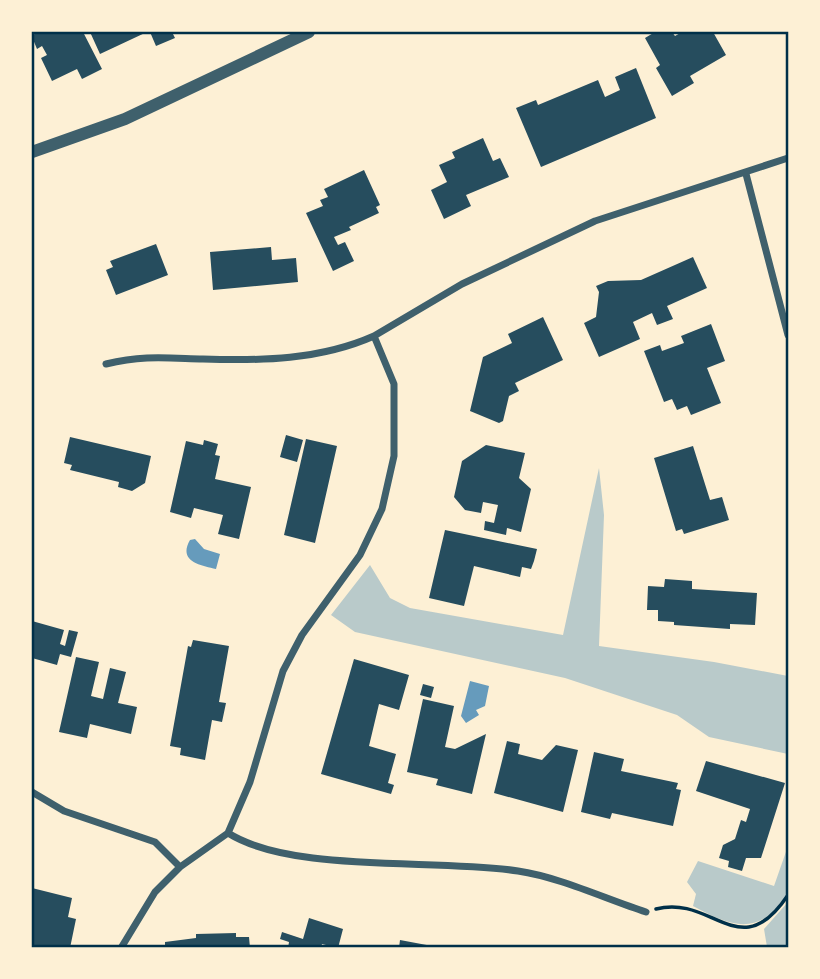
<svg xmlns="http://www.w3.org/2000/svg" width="820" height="979" font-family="'Crimson Pro',serif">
  <rect width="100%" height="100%" fill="#fdf0d5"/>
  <path fill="#b9caca" d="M599 468 604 515 599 646 714 662 788 676V754L709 737 677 715 565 678 355 632 331 615 370 565 390 598 410 608 563 635Z
    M788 846V892C761 937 733 928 693 906L696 894 687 882 698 861 774 886Z
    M788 902V947H767L764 929Z"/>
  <path fill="#669bbc" d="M195 539 204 549 220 554 216 569C199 565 178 561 190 540Z
    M470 681 489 686 485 706 476 710 479 715 466 723 461 716Z"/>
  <path fill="#264d5e" d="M36 32H83L102 69 82 79 77 69 52 81 41 58 47 55 42 46 37 49 32 37Z
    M90 32H147L100 54Z
    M150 32H172L175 38 156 46Z
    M655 32H672L675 36 682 32H713L726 55 690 76 694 83 672 96 656 68 660 65 645 38Z
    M636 68 656 118 541 167 516 108 536 100 538 105 598 80 605 97 620 90 615 77Z
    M483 138 493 161 500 158 509 177 466 195 471 206 444 219 431 190 447 182 439 165 455 158 452 152Z
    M364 170 380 205 376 207 379 213 349 227 351 230 334 237 338 245 345 242 354 261 333 271 306 213 323 206 320 200 328 197 324 189Z
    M156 244 168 275 116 295 106 270 113 267 110 261Z
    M271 247 272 260 296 258 298 282 213 290 210 252Z
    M693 257 707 288 667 306 673 319 657 325 652 313 633 322 640 339 599 357 584 323 596 317 599 292 596 286 608 281 641 280Z
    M543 317 563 360 515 383 519 391 509 396 503 421 499 423 470 411 483 357 512 343 508 334Z
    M711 324 725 361 707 368 721 403 691 415 687 406 677 410 672 399 664 402 644 351 660 345 662 351 684 343 681 336Z
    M286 435 303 440 297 462 280 457Z
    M70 437 151 456 145 483 132 491 118 487 119 482 70 470 72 465 64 463Z
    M306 439 337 446 315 543 284 535Z
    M204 440 218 444 215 455 220 456 215 479 251 487 239 539 218 534 223 515 194 508 191 518 170 512 186 441 203 445Z
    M486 445 525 453 519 478 531 489 521 532 507 528 506 535 484 530 485 521 494 523 498 505 483 502 481 513 465 510 454 497 462 461Z
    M693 446 710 500 722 497 729 520 684 534 682 529 676 531 654 458Z
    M445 530 537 549 534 561 531 569 522 567 520 577 474 566 464 606 429 598Z
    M665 579 692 581V589L757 593 755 625 730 624V629L674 625V622L658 621V610H647L648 586 664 587Z
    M32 621 64 630 60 644 65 646 69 630 78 632 71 657 60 654 57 665 32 658Z
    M193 640 229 646 219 702 226 703 222 722 212 720 205 760 180 755 181 748 170 746 188 646 191 647Z
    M76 657 99 662 91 696 103 699 110 668 126 672 118 703 137 707 131 734 90 724 87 738 59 732Z
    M354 659 409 675 399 710 379 704 369 746 396 754 388 783 394 785 391 794 321 774Z
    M423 684 434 687 431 698 420 695Z
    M423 699 454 706 445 747 455 749 486 734 472 794 436 785 438 779 407 772Z
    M507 741 520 744 518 754 542 760 556 745 578 750 563 812 494 793Z
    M594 752 624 759 621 771 678 783 676 789 681 790 673 826 612 813 610 819 581 812Z
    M706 761 785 783 761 858H746L742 871 728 867 729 861 719 858 723 845 735 839 741 820 746 822 750 809 696 791Z
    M32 888 72 898 68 917 76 919 70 948 32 947Z
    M309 918 343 929 338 948 322 944 321 948H288L289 942 280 939 282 932 303 939Z
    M236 933V937H249L250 948H165V942L196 938V934Z
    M400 940 432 946 431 948H399Z"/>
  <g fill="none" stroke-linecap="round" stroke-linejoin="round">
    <path stroke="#003049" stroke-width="3.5" d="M656 909C713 894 740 967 788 895"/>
    <path stroke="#3f606c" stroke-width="7" d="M746 174 788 335
      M106 364C143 355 166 358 203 359 261 361 320 360 374 336
      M32 792 64 811 155 842 180 867
      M228 833C293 874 438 858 518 871 559 877 606 899 646 912
      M121 948 155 892 180 867 228 833 250 782 283 671 302 635 360 555 382 509 394 456V384L374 336 462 284 595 221 788 158"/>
    <path stroke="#3f606c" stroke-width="12" d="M32 152 125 119 309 32"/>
  </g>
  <rect width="820" height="979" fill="none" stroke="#fdf0d5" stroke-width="66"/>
  <rect x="33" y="33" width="754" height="913" fill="none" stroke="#003049" stroke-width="2.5"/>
</svg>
